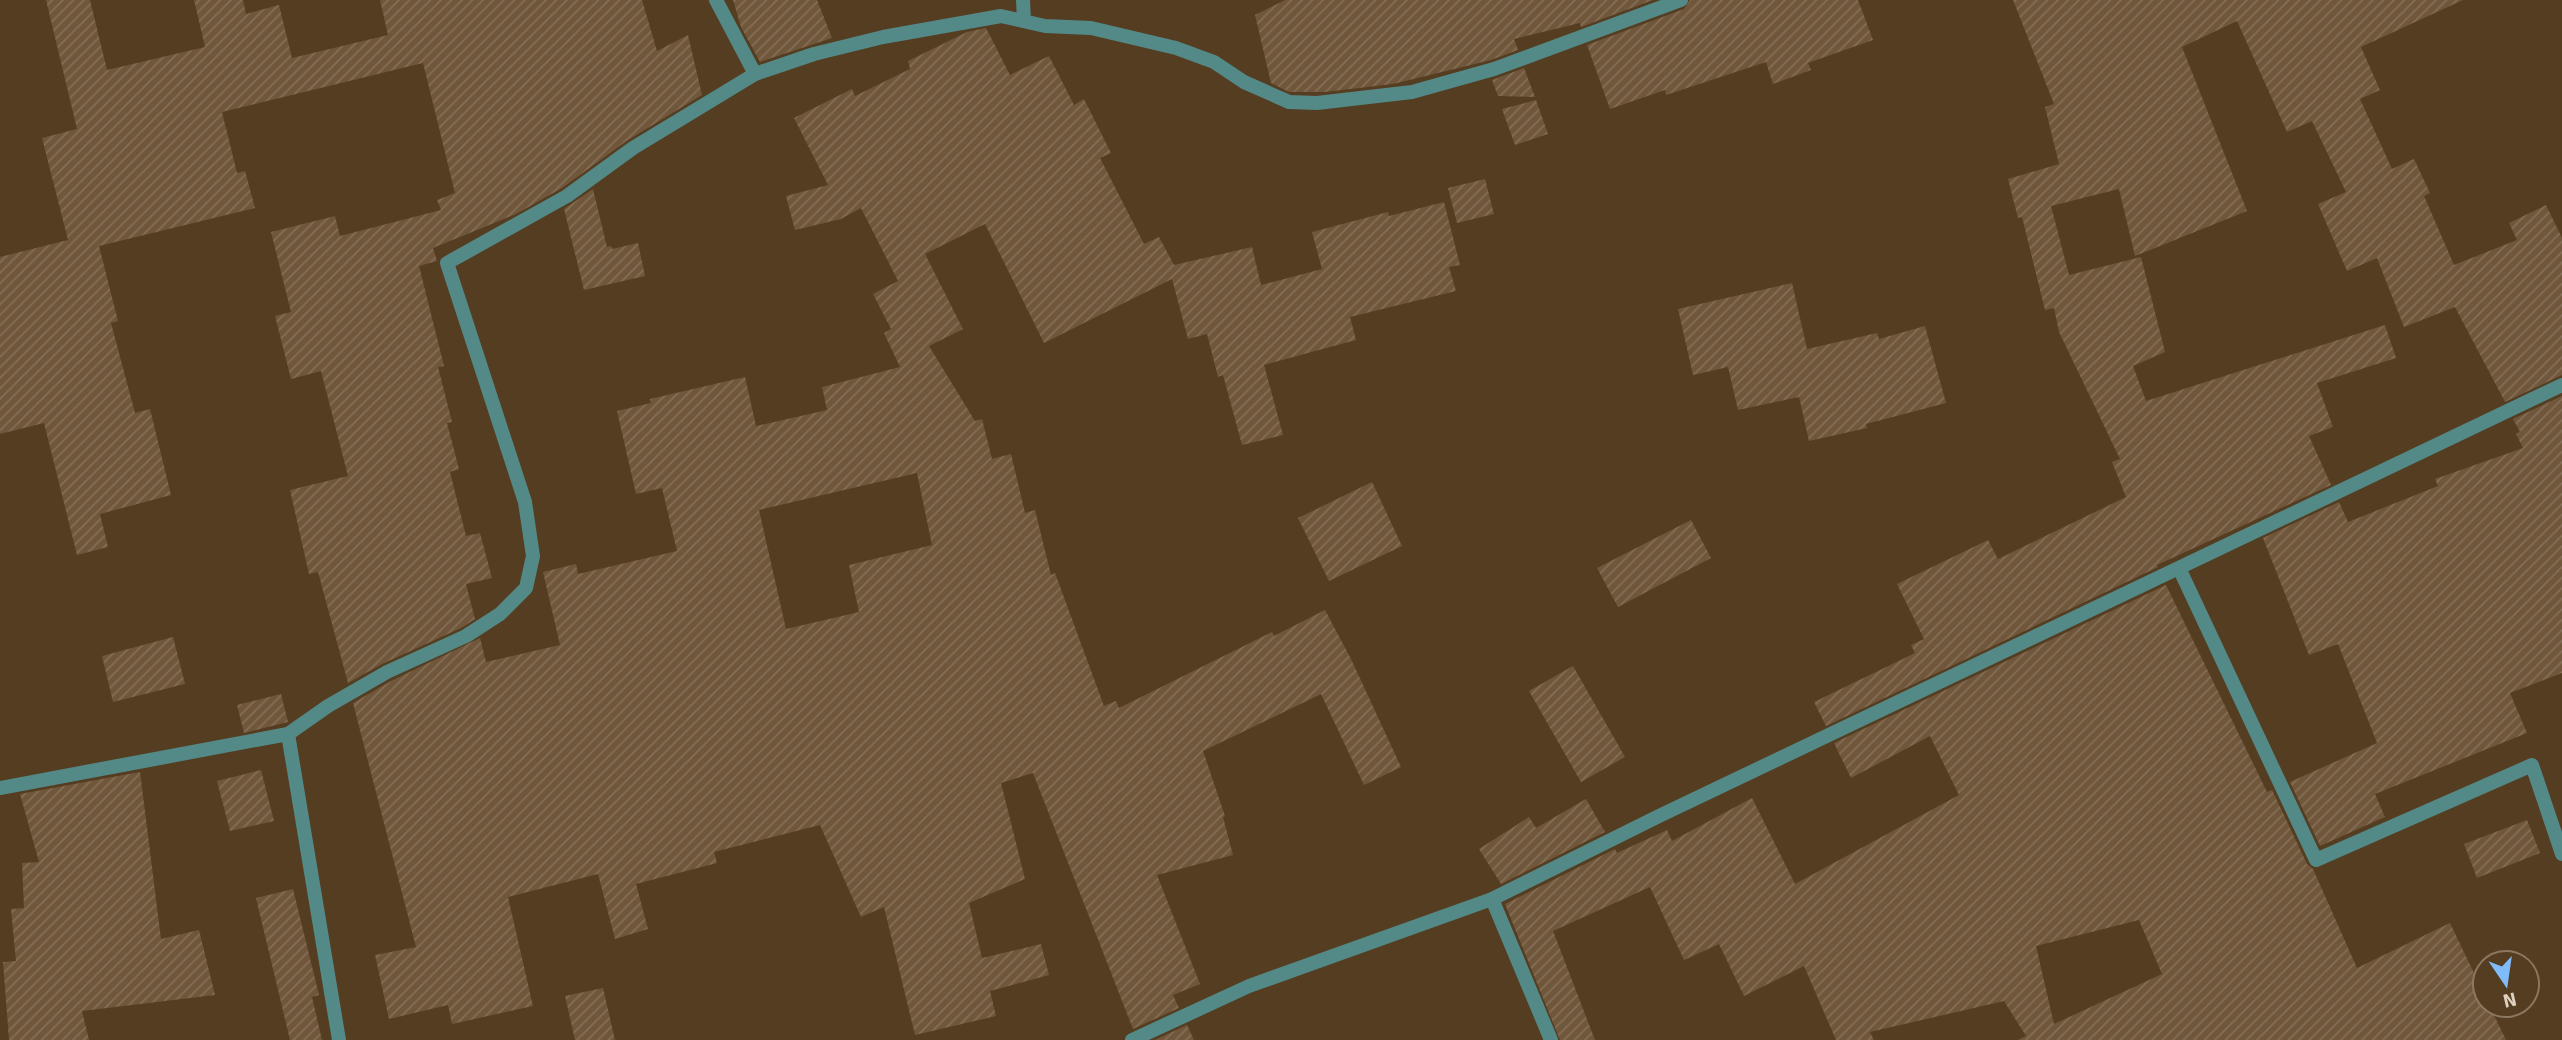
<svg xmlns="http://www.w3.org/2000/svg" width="2562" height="1040" font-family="Signika,sans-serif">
  <defs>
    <pattern id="building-hatch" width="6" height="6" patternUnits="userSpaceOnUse" patternTransform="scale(1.75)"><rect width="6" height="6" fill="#70573b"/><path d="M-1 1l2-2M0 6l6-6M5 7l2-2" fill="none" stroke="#846e56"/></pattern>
  </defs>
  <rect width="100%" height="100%" fill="#543d21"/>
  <path fill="url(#building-hatch)" fill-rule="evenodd" d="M46 0H90L107 70 205 47 194 0H243L246 14 279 5 292 58 388 35 380 0H642L657 51 688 35 702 95 628 140 562 188 516 214 433 248 437 261 419 266 444 366 438 367 452 422 447 423 459 469 450 472 466 536 480 533 492 578 466 584 475 619 461 628 382 664 348 683 318 572 309 574 290 490 348 476 321 371 291 379 275 316 291 312 271 232 335 216 340 236 441 210 437 200 455 193 423 63 222 112 237 173 245 171 255 208 99 246 118 321 111 323 135 413 150 409 171 495 100 514 108 547 77 555 44 423 0 434V257L68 240 42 138 77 129Z
    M733 0H817L832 38 760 62 741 27Z
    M1285 0H1653L1581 27 1580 23 1514 39 1518 50 1491 60 1393 84 1325 92H1289L1271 83 1255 15Z
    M1690 0H1858L1873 40 1808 63 1811 70 1773 84 1766 62 1666 95 1665 90 1610 109 1587 45 1684 9Z
    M2013 0H2463L2361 47 2380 90 2360 99 2392 169 2414 159 2430 193 2424 196 2454 265 2517 240 2509 223 2546 205 2562 238V375L2505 402 2455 307 2404 327 2377 258 2347 271 2318 204 2346 192 2312 121 2287 132 2237 21 2182 47 2247 211 2135 256 2119 189 2051 206 2069 275 2141 257 2165 352 2133 366 2146 401 2385 325 2396 358 2317 383 2333 427 2309 436 2331 485 2157 565 2158 567 1826 726 1814 702 1915 653 1911 645 1924 639 1897 584 1988 540 1998 559 2126 497 2112 462 2120 459 2059 332 2054 308 2045 310 2022 217 2018 218 2008 179 2059 164 2045 107 2054 104Z
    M986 28 1010 75 1049 56 1074 105 1084 99 1111 153 1100 158 1144 244 1159 237 1174 265 1252 247 1261 285 1322 269 1312 232 1388 212 1389 216 1444 202 1460 265 1449 267 1456 291 1350 317 1356 340 1264 365 1283 435 1242 445 1223 375 1218 377 1207 334 1188 339 1172 279 1044 343 985 224 925 254 963 329 929 346 975 421 982 419 992 459 1011 454 1025 513 1035 510 1051 575 1055 573 1104 706 1116 701 1119 708 1272 632 1274 636 1325 610 1351 659 1401 767 1364 785 1321 694 1203 751 1225 816 1223 817 1233 855 1157 875 1200 984 1173 995 1179 1008 1133 1029 1033 773 1001 783 1025 879 969 903 982 958 1041 944 1049 975 990 991 996 1016 915 1035 884 907 861 917 820 825 714 852 717 863 636 884 648 929 615 939 598 874 508 897 533 1006 452 1024 448 1005 389 1019 375 955 416 947 353 703 391 681 480 638 486 662 560 645 543 572 576 564 578 574 677 551 662 488 636 494 617 411 651 403 650 399 745 377 756 426 827 410 822 387 900 367 884 333 891 329 873 294 898 281 861 208 841 219 795 230 786 196 828 185 794 118 852 89 855 96 910 69 908 61 967 32ZM917 473 932 545 849 565 859 612 786 629 759 510Z
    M1524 68 1535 97 1498 96 1492 80Z
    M1536 100 1548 134 1515 145 1502 109Z
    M1485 179 1494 214 1457 223 1448 188Z
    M593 189 607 247 611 246 612 249 638 243 645 276 584 290 564 209Z
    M1792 283 1807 349 1877 333 1879 339 1925 326 1946 403 1866 424 1867 428 1809 441 1799 397 1738 410 1728 367 1693 375 1678 309Z
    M2562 396V673L2510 693 2527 733 2375 794 2385 817 2320 846 2290 782 2377 743 2338 644 2309 655 2263 538 2339 502 2348 522 2438 486 2435 479 2523 448 2516 434 2520 432 2513 419Z
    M1372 482 1402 546 1329 581 1298 518Z
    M1691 520 1711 558 1618 607 1597 568Z
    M2166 585 2267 792 2272 790 2307 864 2313 869 2357 968 2450 923 2485 996V1005H2489L2506 1040H2018L2026 1036 2004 1001 1870 1032 1874 1040H1836L1804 966 1744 996 1719 944 1684 960 1650 887 1553 931 1595 1040H1560L1505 904 1615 849 1617 853 1667 830 1672 841 1752 798 1795 884 1959 795 1930 736 1851 778 1834 743ZM2139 920 2162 974 2054 1024 2036 946Z
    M173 637 185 684 113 702 102 656Z
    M1573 666 1625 757 1581 782 1529 691Z
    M281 694 288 722 244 733 237 705Z
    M261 770 274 821 230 831 217 781Z
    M140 772 161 939 199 930 215 995 82 1011 89 1040H9L3 962 16 961 11 909 24 908 22 863 39 862 20 794Z
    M1586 799 1605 832 1501 884 1479 849 1529 817 1536 828Z
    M2527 820 2540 853 2477 878 2464 844Z
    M293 889 319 995 312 997 322 1040H290L256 898Z
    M603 988 615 1040H575L565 996Z
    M1187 1025 1194 1040H1155Z"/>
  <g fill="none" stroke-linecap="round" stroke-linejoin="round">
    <path stroke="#538a87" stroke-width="14" d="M716 0 755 74
      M1023 0 1024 21
      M2179 568 2316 860 2532 765 2562 854
      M0 788 288 734
      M339 1040 288 734 328 706 387 672 466 636 500 614 526 588 533 556 525 502 447 263 567 196 633 148 755 74 814 54 883 37 1001 16 1045 26 1091 28 1176 48 1214 62 1244 82 1289 102 1317 103 1412 92 1494 69 1681 0
      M1132 1040 1249 986 1492 899
      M1551 1040 1492 899 1659 816 2562 385"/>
  </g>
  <g transform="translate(2506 984) rotate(167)"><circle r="33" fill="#543d21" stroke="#8c7861" stroke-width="2"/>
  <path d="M0-5L12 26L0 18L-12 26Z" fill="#81bcfa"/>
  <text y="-10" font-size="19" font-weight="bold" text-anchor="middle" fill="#dfd1c1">N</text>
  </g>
</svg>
